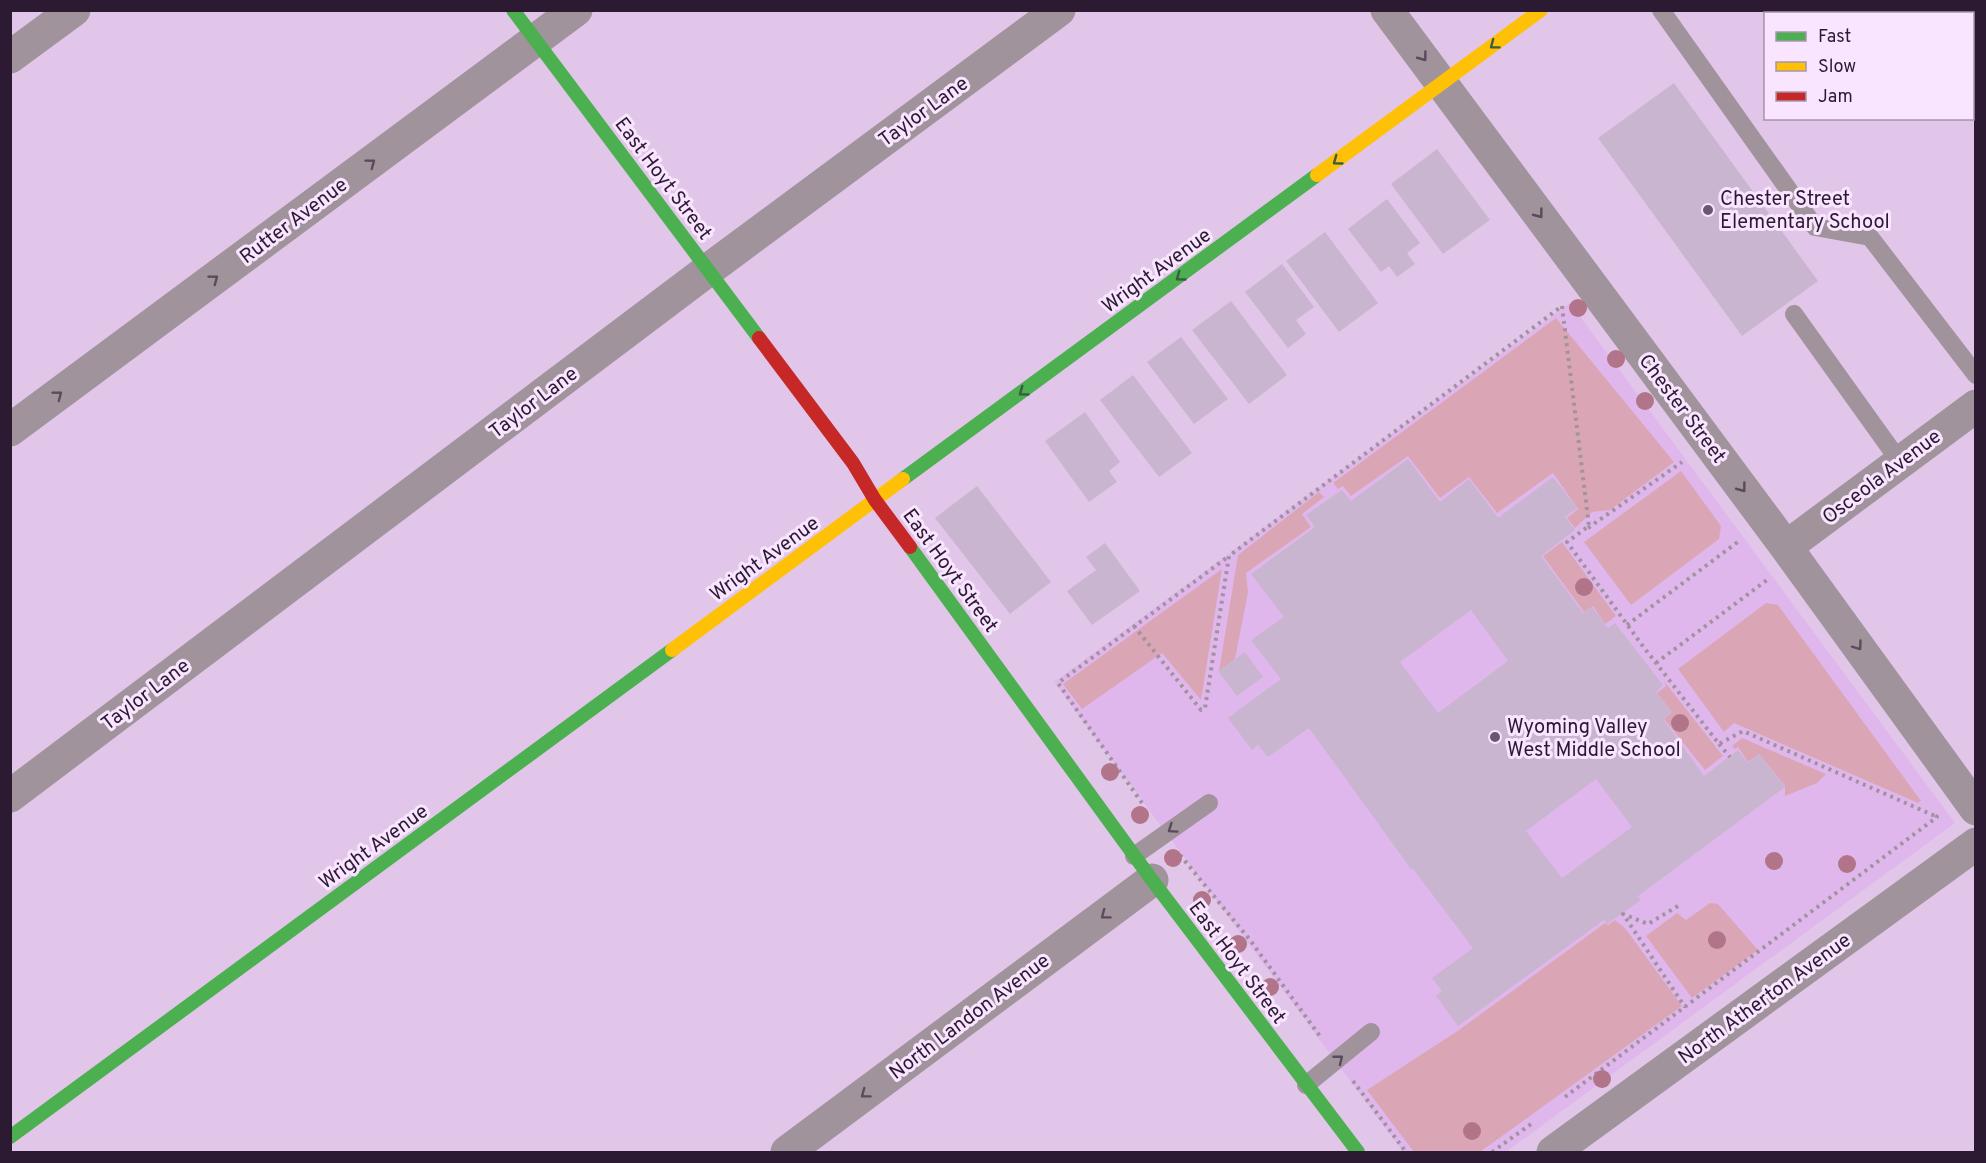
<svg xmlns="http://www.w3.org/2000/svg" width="1986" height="1163" font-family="Overpass,sans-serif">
  <rect width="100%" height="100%" fill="#e1c6e9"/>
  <path fill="#e0b7ed" d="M1570 303 1955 823 1506 1152H1403L1054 682Z"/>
  <path fill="#daa6b6" d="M1556 318 1674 462 1610 510 1592 512 1575 528 1567 518 1578 509 1553 473 1497 513 1469 477 1440 498 1408 456 1351 496 1343 486 1338 489 1333 483Z
    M1681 471 1721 526 1719 539 1631 605 1584 542Z
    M1319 492 1324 497 1302 514 1311 527 1246 573 1248 592 1235 659 1219 671 1238 555Z
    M1562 542 1616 616 1605 624 1593 606 1584 612 1543 556Z
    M1222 569 1201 700 1162 653 1082 709 1063 684Z
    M1766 603 1778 605 1921 801 1918 803 1734 723 1724 732 1678 669Z
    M1664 681 1723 756 1705 770 1664 719 1672 712 1657 693 1666 686Z
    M1742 738 1826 774 1817 783 1785 796V786L1759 754 1748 762 1738 747 1735 749 1732 746Z
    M1710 903 1718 904 1758 950 1692 998 1646 936 1677 913 1686 920Z
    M1615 920 1625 928 1682 1006 1480 1152H1414L1367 1090 1459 1030 1605 923 1608 925Z"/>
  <path fill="#c9b5d0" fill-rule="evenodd" d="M1674 83 1818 281 1742 336 1598 138Z
    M1437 149 1490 220 1443 254 1391 184Z
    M1387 199 1420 243 1407 253 1415 264 1397 277 1389 266 1381 272 1348 229Z
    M1325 232 1378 303 1339 332 1286 261Z
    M1282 264 1314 307 1296 320 1306 334 1288 348 1245 292Z
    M1231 301 1287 375 1249 404 1192 330Z
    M1181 337 1228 399 1194 424 1147 362Z
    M1133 375 1192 453 1159 477 1100 400Z
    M1085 412 1120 462 1109 471 1117 482 1089 502 1045 441Z
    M1408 459 1440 502 1469 479 1498 518 1553 477 1577 508 1565 517 1575 530 1541 556 1583 613 1592 607 1608 628 1615 623 1663 685 1656 692 1672 712 1663 719 1704 776 1738 750 1748 763 1759 754 1785 787 1638 896 1641 900 1607 924 1604 920 1458 1026 1436 996 1442 991 1432 978 1473 948 1413 869H1411L1309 728 1268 757 1258 745 1252 750 1228 718 1281 679 1251 640 1284 617 1251 574 1315 527 1306 515 1342 490 1351 501ZM1471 610 1508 661 1438 713 1400 662ZM1596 779 1632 827 1562 878 1526 831Z
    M977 486 1051 582 1010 614 935 518Z
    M1105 543 1140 591 1092 625 1067 591 1096 570 1086 557Z
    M1245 652 1263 677 1237 696 1218 671Z"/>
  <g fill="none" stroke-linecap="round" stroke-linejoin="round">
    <path stroke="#a0939d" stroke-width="4" stroke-dasharray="3 4.5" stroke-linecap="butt" d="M1562 306 1589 526 1567 542 1642 645 1719 744 1743 731 1935 816
      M1588 528 1682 462
      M1588 528 1598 521
      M1627 625 1739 541
      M1134 626 1201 710 1205 708 1229 556 1562 306
      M1656 663 1767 580
      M1719 744 1730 757
      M1142 803 1058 683 1229 556
      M1180 855 1250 940 1322 1039
      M1678 906 1648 924 1623 914 1685 1007
      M1353 1081 1406 1152
      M1565 1097 1937 817 1935 814
      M1492 1152 1531 1124"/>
    <path stroke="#a1939c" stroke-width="18" d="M1661 10 1815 227 1870 237 1976 375
      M1794 314 1900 462
      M1134 856 1209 803
      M1306 1085 1371 1032"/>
    <path stroke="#a1939c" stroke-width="33" d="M1387 10 1786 547 1976 809
      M10 57 74 10
      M10 430 576 10
      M1786 547 1976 406
      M10 796 708 270 1059 10
      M787 1152 1152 880
      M1553 1152 1976 844"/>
    <path stroke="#4caf50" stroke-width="14" d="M513 10 759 338
      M903 479 1317 175
      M910 547 1152 880 1358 1152
      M10 1137 672 650"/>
    <path stroke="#ffc107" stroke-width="14" d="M1317 175 1541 10
      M672 650 903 479"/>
    <path stroke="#c62828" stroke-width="14" d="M759 338 853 463 875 500 910 547"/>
  </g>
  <g fill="#b17488">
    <circle cx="1578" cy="308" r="9"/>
    <circle cx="1616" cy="359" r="9"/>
    <circle cx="1645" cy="401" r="9"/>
    <circle cx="1584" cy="587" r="9"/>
    <circle cx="1680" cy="723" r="9"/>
    <circle cx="1110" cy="772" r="9"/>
    <circle cx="1140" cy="815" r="9"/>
    <circle cx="1173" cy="858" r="9"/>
    <circle cx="1774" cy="861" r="9"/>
    <circle cx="1847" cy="864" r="9"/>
    <circle cx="1202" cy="900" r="9"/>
    <circle cx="1717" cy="940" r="9"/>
    <circle cx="1238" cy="944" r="9"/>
    <circle cx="1270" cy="987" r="9"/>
    <circle cx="1602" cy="1079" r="9"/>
    <circle cx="1472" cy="1131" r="9"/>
  </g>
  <defs><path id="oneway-chevron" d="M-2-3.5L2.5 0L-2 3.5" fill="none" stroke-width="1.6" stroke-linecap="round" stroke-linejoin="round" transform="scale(1.5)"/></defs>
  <g stroke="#3a5d40">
    <use href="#oneway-chevron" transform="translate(1494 45) rotate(143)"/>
    <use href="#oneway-chevron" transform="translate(1337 161) rotate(144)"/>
    <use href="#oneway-chevron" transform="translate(1180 277) rotate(144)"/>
    <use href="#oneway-chevron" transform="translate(1023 392) rotate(144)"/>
  </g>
  <g stroke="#5b4a5c">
    <use href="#oneway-chevron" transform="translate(1423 57) rotate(53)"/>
    <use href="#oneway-chevron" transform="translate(371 163) rotate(-37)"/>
    <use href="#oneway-chevron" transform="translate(1539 214) rotate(53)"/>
    <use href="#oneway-chevron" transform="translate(214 279) rotate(-37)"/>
    <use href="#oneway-chevron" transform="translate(58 395) rotate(-37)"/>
    <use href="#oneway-chevron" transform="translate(1742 488) rotate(53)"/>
    <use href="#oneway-chevron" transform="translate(1858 646) rotate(54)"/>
    <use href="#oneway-chevron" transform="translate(1172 829) rotate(145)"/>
    <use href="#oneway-chevron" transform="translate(1105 915) rotate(143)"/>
    <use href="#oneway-chevron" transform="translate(1339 1059) rotate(-39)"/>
    <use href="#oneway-chevron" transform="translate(865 1094) rotate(143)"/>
  </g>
  <g fill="#6b5672" stroke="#f9e5ff" stroke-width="2">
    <circle cx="1708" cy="210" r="6"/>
    <circle cx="1495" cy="737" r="6"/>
  </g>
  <g text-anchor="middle" stroke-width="6" stroke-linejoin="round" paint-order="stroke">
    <g font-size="20" fill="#2c1a32" stroke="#f9e5ff">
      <text transform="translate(923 111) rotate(-36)" y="7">Taylor Lane</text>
      <text transform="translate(664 178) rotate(53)" y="7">East Hoyt Street</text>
      <text transform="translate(293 220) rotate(-37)" y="7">Rutter Avenue</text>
      <text transform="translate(1156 270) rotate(-36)" y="7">Wright Avenue</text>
      <text transform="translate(533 402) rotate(-37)" y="7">Taylor Lane</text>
      <text transform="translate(1683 408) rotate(53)" y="7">Chester Street</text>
      <text transform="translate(1881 476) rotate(-37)" y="7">Osceola Avenue</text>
      <text transform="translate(764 558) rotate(-36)" y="7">Wright Avenue</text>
      <text transform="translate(951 570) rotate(54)" y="7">East Hoyt Street</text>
      <text transform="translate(145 694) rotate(-37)" y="7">Taylor Lane</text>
      <text transform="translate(373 846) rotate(-36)" y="7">Wright Avenue</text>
      <text transform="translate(1238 962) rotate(53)" y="7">East Hoyt Street</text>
      <text transform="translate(1764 998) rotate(-36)" y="7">North Atherton Avenue</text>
      <text transform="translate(969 1016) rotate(-37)" y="7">North Landon Avenue</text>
    </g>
    <g font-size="20" fill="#2c1a32" stroke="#f9e5ff" text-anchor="start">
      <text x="1720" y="205">Chester Street<tspan x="1720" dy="23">Elementary School</tspan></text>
      <text x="1507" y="733">Wyoming Valley<tspan x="1507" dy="23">West Middle School</tspan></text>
    </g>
  </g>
  <rect width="1986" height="1163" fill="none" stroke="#2c1a32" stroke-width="24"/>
  <rect x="1764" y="12" width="210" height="108" fill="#f9e5ff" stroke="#a794ad" stroke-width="1.5"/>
  <rect x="1776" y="32" width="30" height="9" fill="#4caf50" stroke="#a794ad" stroke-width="1.5"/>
  <text x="1818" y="42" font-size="18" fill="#2c1a32">Fast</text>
  <rect x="1776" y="62" width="30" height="9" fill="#ffc107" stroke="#a794ad" stroke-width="1.5"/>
  <text x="1818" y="72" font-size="18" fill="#2c1a32">Slow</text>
  <rect x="1776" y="92" width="30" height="9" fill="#c62828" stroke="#a794ad" stroke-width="1.5"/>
  <text x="1818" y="102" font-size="18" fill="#2c1a32">Jam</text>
</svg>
